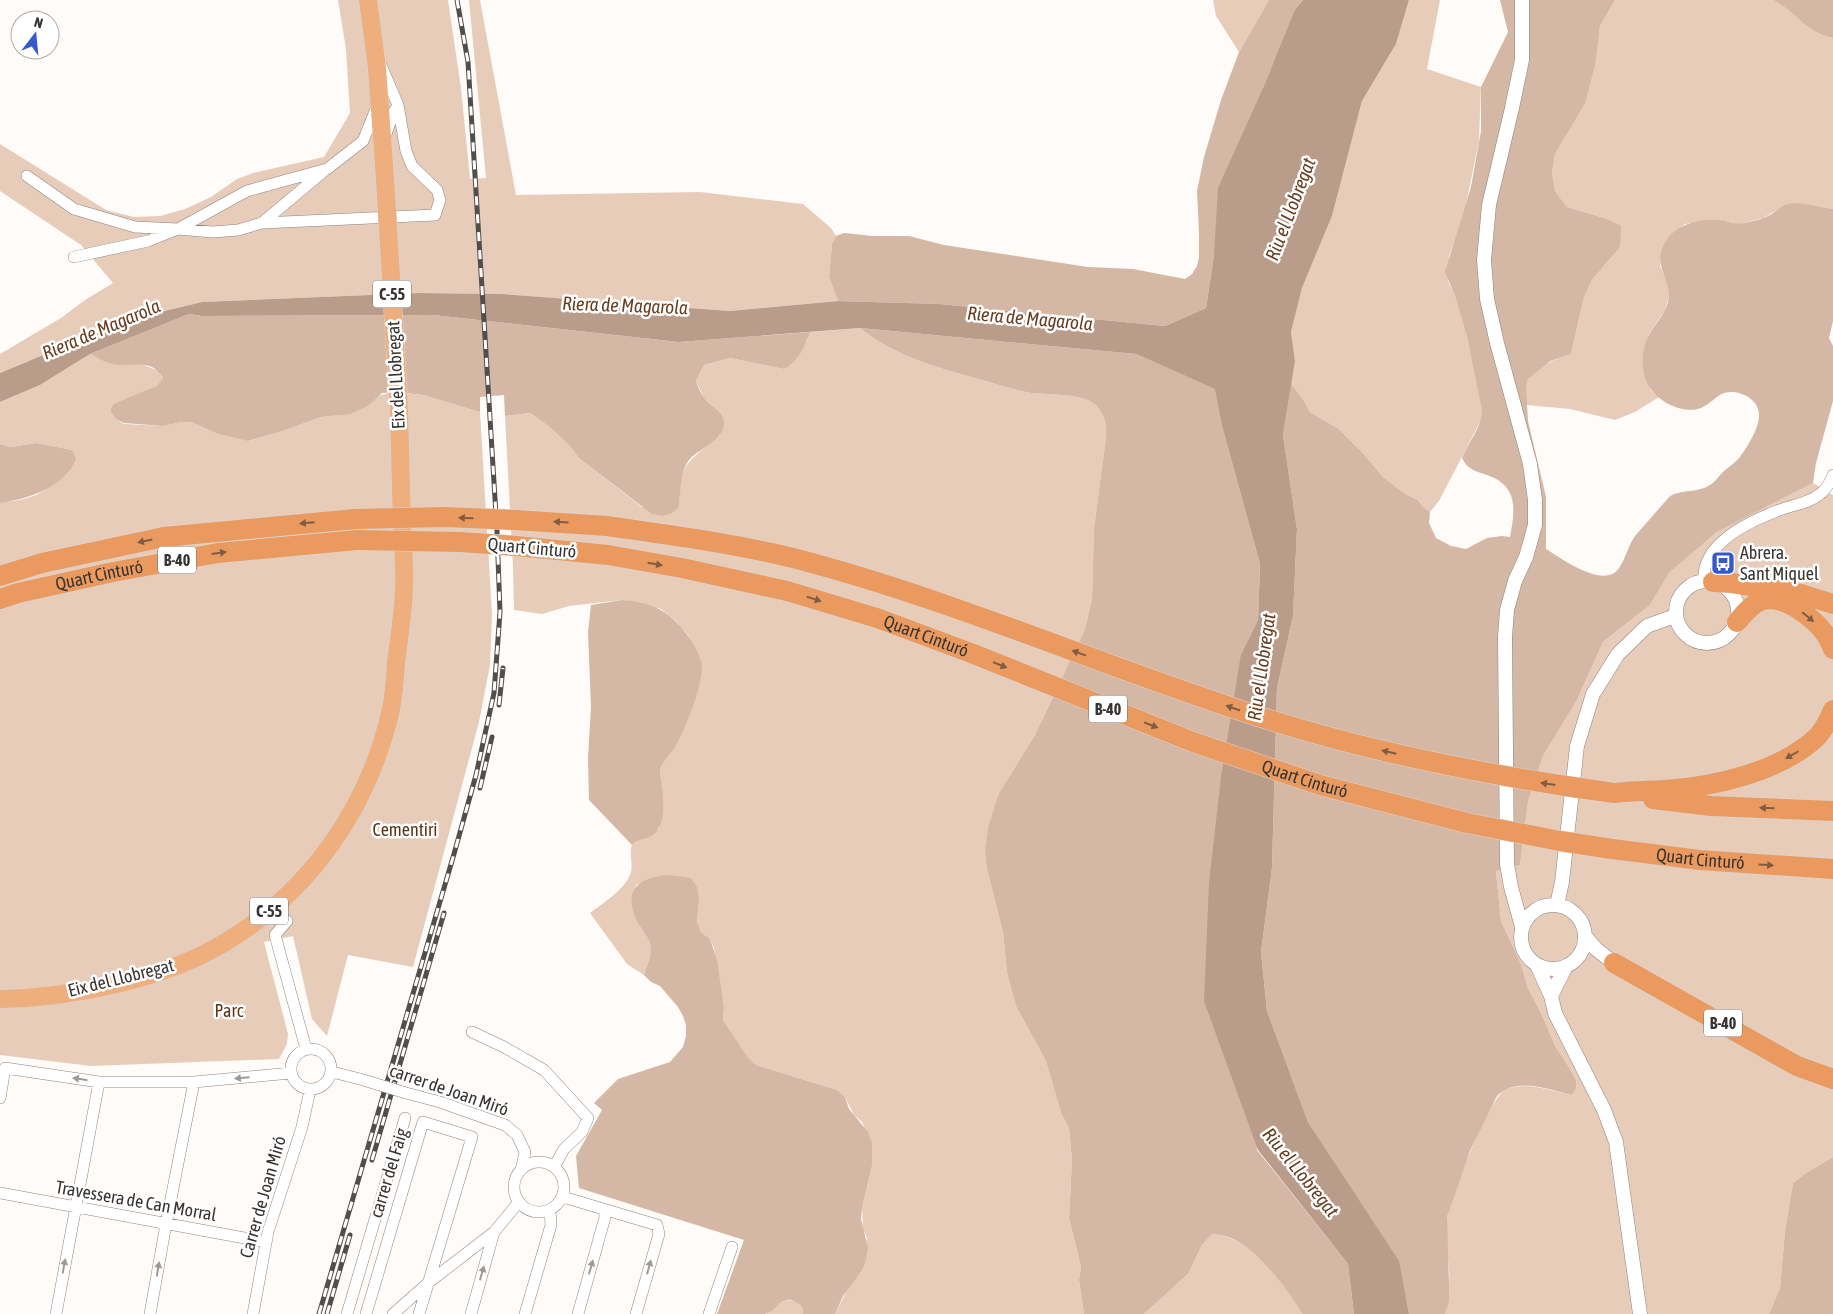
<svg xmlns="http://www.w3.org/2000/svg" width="1833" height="1314" font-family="'Asap Condensed',sans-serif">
  <rect width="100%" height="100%" fill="#fefbf8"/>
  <path fill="#e7ccba" d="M338 0H448L461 88 470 179 486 178 469 0H480L516 195 700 192 803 204 831 228 836 236 832 244 829 277 838 301 730 311 502 294 419 293 202 302 127 320 0 373V354L61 318 85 300 113 283 81 245 0 191V144L106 210 134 217 160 216 185 209 211 197 237 179 253 173 324 157 350 113 346 49Z
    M1213 0H1269L1239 52 1216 16Z
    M1409 0H1440L1427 69 1481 87 1479 141 1466 204 1456 238 1449 256 1448 281 1455 296 1468 341 1480 394 1482 410 1481 420 1439 501 1430 512 1423 507 1418 500 1404 493 1383 477 1363 453 1339 429 1310 412 1303 399 1291 384 1295 361 1291 332 1302 288 1332 216 1362 101 1396 44Z
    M1615 0H1773C1795 11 1807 34 1833 38V209L1805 204 1787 205 1763 218 1740 224 1718 220 1685 224 1666 240 1660 266 1668 283 1670 293 1665 310 1649 334 1643 361V370L1651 391 1659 397 1635 412 1615 420 1570 409 1526 405C1526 397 1524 388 1527 381 1534 367 1557 358 1571 354L1584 297 1592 280 1620 247 1604 218 1567 207 1555 191 1552 173 1555 154 1574 121 1597 44 1600 26Z
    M860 328C894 356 936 367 978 379 994 383 1010 389 1026 392 1046 396 1076 392 1093 403 1104 411 1107 424 1106 437L1094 528 1092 599 1085 629 1035 735 999 793 985 853 987 869 1003 932 1007 973 1016 1006 1046 1061 1061 1113 1069 1128 1072 1160 1069 1218 1081 1267 1079 1280 1084 1314H835L849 1286 863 1269 867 1238 863 1229 862 1208 872 1166V1143L862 1122 854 1115 845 1097 837 1090 756 1065 748 1059 723 1020 724 1008 714 948 710 939 701 932 697 922 699 899 637 884C630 898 632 912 640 926 643 932 648 937 650 944 652 954 647 965 644 975L627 964 590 913C602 904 627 888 631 872 633 864 629 853 632 845 633 842 654 832 659 829L663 811 660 770 662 764 677 744 691 712 701 673V660L688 635 675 620 661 609 642 603 622 600 569 606 542 614 514 610 513 566 505 416 530 413 547 425 568 444 580 459 642 507 680 499C675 464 698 455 720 435L716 410 704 398 696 381 704 365 730 358 784 369 807 341 810 332Z
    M90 354 112 364H141L159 371 163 379 157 386 149 390 113 404 110 411 116 419 124 424 163 426 182 422H191L218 434 249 441 283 431 321 417 340 415 368 406 378 396 392 392 423 395 480 412 492 615 490 665 479 722 413 967 348 955 327 1036 312 1019 293 936 264 942 288 1034 287 1044 279 1059 91 1066 0 1055V503L24 499 36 495 57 482 64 476 72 450 37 443 10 447 0 444V402L40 385Z
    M1813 483 1833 495V1157L1806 1173 1793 1183 1785 1231 1780 1288 1769 1314H1445C1448 1299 1450 1284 1449 1269 1448 1253 1444 1236 1447 1220 1449 1200 1490 1097 1505 1090 1526 1080 1551 1091 1572 1095L1576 1080 1569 1067 1555 1046 1543 1017 1528 988 1521 964 1501 921 1496 871 1520 865 1528 802 1543 756 1577 700 1603 642 1650 605 1669 573 1717 532Z
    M1212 1234C1217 1235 1223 1235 1227 1237 1254 1244 1289 1290 1302 1314H1144L1188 1274 1202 1245Z
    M785 1300 795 1301 802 1307 803 1314H766Z"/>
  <path fill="#d4b7a4" d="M1269 0H1303L1294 11 1263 88 1214 255 1206 308 1165 326 940 304 838 301 829 277 832 244 836 236 844 233 872 236H909L944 245 1088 267 1133 269 1185 279 1192 274 1197 266 1199 258V232L1197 191 1204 157 1221 100 1239 52Z
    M1500 0H1615L1600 26 1595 65 1585 103 1555 154 1552 173 1555 191 1567 207 1604 218 1621 226 1620 247 1592 280 1584 297 1571 354 1550 361 1528 379 1526 387 1528 421 1546 497V549C1562 559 1605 590 1619 568 1626 558 1628 546 1635 536L1670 496C1683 489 1698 493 1710 485 1715 482 1719 476 1723 472 1728 467 1735 463 1740 457 1748 446 1763 423 1758 409 1754 396 1736 389 1724 393 1716 396 1710 404 1701 408 1682 415 1656 401 1647 383 1640 369 1642 346 1650 333 1655 325 1661 318 1665 310 1678 284 1654 272 1662 249 1669 227 1696 218 1718 220 1726 220 1734 225 1744 223 1754 221 1763 219 1772 214 1777 210 1782 206 1788 204 1802 201 1819 207 1833 209V321L1829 338 1833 346V401L1816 463 1813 483 1717 532 1669 573 1650 605 1603 642 1577 700 1543 756 1528 802 1520 865 1496 871 1501 921 1521 964 1528 988 1543 1017 1555 1046 1569 1067 1576 1080V1088L1572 1095C1548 1090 1518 1076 1497 1096L1470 1151 1447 1217 1449 1284V1301L1445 1314H1409L1398 1261 1308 1122 1267 1011 1261 952 1272 868 1277 688 1293 616 1297 529 1283 435 1291 384 1303 399 1310 412 1339 429 1363 453 1383 477 1404 493 1418 500 1423 507 1430 512 1429 523 1436 538 1451 546 1466 549 1487 538 1502 536 1510 537C1515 510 1519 486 1487 475 1475 471 1468 470 1462 458 1469 441 1481 429 1482 410L1468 341 1455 296 1445 272 1471 187 1481 131V87L1508 32Z
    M1773 0H1833V38C1807 34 1795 11 1773 0Z
    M189 314 202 316 433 315 679 342 810 332C805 347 798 361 784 369L730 358 704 365 696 381C699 390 703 398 710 404 714 408 721 412 723 418 730 438 699 448 689 460 678 475 682 492 678 508L670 514 662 516 652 514 580 459 568 444 547 425 530 413 505 416 504 395 480 397V412L423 395 397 392 382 393 368 406 350 414 321 417 283 431 248 441 218 434 191 422H182L163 426 124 423 116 419 110 411 113 404 157 386 163 378C151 357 131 368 112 364 104 362 97 357 90 354Z
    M860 328 1136 354 1216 389 1222 426 1260 564 1258 620 1241 654 1257 1150 1348 1264 1354 1314H1302C1289 1290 1254 1245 1228 1237 1223 1235 1217 1235 1212 1234L1202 1245 1188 1274 1144 1314H1084L1079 1280 1081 1267 1069 1218 1072 1160 1069 1128 1061 1113 1046 1061 1016 1006 1007 973 1003 932 987 869 985 853 988 828 999 793 1035 735 1085 629 1092 599 1094 528 1106 437C1107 424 1104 411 1093 403 1076 392 1046 396 1026 392 1010 389 994 383 978 379 936 367 894 356 860 328Z
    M37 443 72 450 76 459C65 487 28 499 0 503V444L10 447Z
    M622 600C648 602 665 608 682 628 689 637 698 649 701 661 706 679 686 727 677 744 672 753 664 759 660 769 661 788 670 822 653 835 646 840 638 838 632 845L589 800 588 758 591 707 588 632 591 605Z
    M669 875 691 878 697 887 699 899 697 922 701 932 710 939 717 960 724 1008 723 1020 748 1058 756 1065 837 1090 845 1097 849 1109 868 1132 872 1143V1166L862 1208 861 1219 868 1248 866 1259 863 1269 843 1296 835 1314H803L802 1307C782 1289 780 1310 765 1314 756 1314 728 1314 717 1314L744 1240 579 1188 576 1156 602 1110 594 1103 618 1079 670 1062 683 1047 686 1036V1025L683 1016 678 1007 660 986 651 982 644 975C647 965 652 955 650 944 647 934 638 926 635 916 623 886 644 877 669 875Z
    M1833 1157V1314H1769L1780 1288 1785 1231 1793 1183 1806 1173Z"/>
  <path fill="#b99d8a" d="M1303 0H1409L1396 44 1362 101 1332 216 1302 288 1291 332 1295 361 1283 435 1297 529 1293 616 1277 688 1272 868 1261 952 1267 1011 1308 1122 1399 1261 1409 1314H1354L1348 1264 1258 1150 1204 1001 1209 883 1221 777 1241 654 1258 620 1260 564 1222 426 1215 389 1136 354 860 328 679 342 433 315 202 316 189 314 90 354 40 385 0 402V373L127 320 202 302 419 293 502 294 730 311 838 301 940 304 1165 326 1206 308 1214 255 1218 188 1263 88 1294 11Z"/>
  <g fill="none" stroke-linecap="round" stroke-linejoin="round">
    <g stroke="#8c847f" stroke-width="12">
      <path id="minor" d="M385 137 393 114 398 105
        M27 176 74 209 135 227 178 229 247 191 327 169 363 141 378 104
        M262 223 324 171
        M74 257 148 241 178 229 213 232 238 230 262 223 435 215 440 200 437 190 412 166 406 151 398 105 380 63
        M1704 580C1702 544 1748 522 1777 511 1791 505 1808 504 1820 494 1827 489 1830 483 1833 475
        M287 921 275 935 306 1049
        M472 1032 504 1047 544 1070 588 1118 582 1132 564 1149 554 1167
        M291 1069a20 20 0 1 1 40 0a20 20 0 1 1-40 0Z
        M332 1072 360 1079
        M406 1093 440 1102 505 1125 517 1135 525 1152 521 1170
        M0 1098 5 1068 99 1082H194L291 1073
        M514 1187a25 25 0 1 1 50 0a25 25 0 1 1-50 0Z
        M0 1193 266 1242
        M563 1197 657 1225 659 1234 636 1314
        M56 1314 99 1082
        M150 1314 166 1224 194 1082
        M253 1314 268 1232 302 1127 310 1090
        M347 1314 405 1118
        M366 1314 423 1122 472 1137 419 1314
        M393 1314 428 1283 494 1232 519 1202
        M471 1314 494 1232
        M525 1314 551 1225 550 1210
        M578 1314 607 1210
        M709 1314 732 1247"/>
    </g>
    <g stroke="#8c847f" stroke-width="15">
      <path id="tertiary" d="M1522 0V60L1512 108 1489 205 1484 260 1487 299 1497 343 1530 464 1535 500V525L1526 557 1515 581 1507 610 1505 637 1507 864 1511 887 1522 927
        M1676 612a31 31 0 1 1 62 0a31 31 0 1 1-62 0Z
        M1557 905 1562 882 1577 746 1593 694 1618 654 1647 626 1675 616
        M1521 937a32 32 0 1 1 64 0a32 32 0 1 1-64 0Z
        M1585 936 1596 949 1614 963
        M1537 965 1551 996 1555 1013 1604 1110 1616 1142 1640 1314
        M1551 996 1566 966"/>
    </g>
    <g stroke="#d7d6d6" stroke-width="19">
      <path id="trunk" d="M368 0 377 68 385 179
        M0 999C69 998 165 979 224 943 311 891 369 807 391 709 394 694 395 678 396 663 399 638 403 614 404 589 405 568 403 547 402 526 401 487 400 448 399 409"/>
    </g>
    <g stroke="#d7d6d6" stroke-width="21">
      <g id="motorway">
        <path d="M515 520 607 526"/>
        <path d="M516 546 608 555"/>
        <path d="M0 576 42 563 164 537 355 519"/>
        <path d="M1713 582 1732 583 1801 594 1833 604"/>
        <path id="s1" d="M0 599 18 593 113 572 218 553 357 540"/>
        <path d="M1737 622C1744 614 1753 602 1764 600 1785 595 1815 619 1826 635 1829 639 1831 645 1833 649"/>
        <path d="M1614 793C1630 791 1647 791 1664 790 1713 787 1780 772 1817 737 1824 730 1829 719 1833 710"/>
        <path d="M1653 799 1711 806 1833 811"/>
        <path id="s2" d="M1612 849 1700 860 1833 869"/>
        <path d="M1614 963 1797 1066 1833 1079"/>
      </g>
    </g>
    <use href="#minor" stroke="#fff" stroke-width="11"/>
    <use href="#tertiary" stroke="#fff" stroke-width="14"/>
    <use href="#trunk" stroke="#eeae7e" stroke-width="18"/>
    <use href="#motorway" stroke="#ea9a5e" stroke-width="20"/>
    <g stroke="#524e4c" stroke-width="5">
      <path id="rail" d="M499 705 503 668
        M480 788 492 737
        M372 1160 444 913
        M319 1314 454 854 476 775 494 693 500 612 497 531 468 62 457 0
        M327 1314 350 1235"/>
    </g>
    <use href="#rail" stroke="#fff" stroke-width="3" stroke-dasharray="9" stroke-linecap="butt"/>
    <g stroke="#8c847f" stroke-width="12" stroke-linecap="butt">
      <path id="minor-bridge" d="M360 1079 406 1093"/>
    </g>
    <g stroke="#d7d6d6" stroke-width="19" stroke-linecap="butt">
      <path id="trunk-bridge" d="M385 179 399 409"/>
    </g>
    <g stroke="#d7d6d6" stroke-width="21" stroke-linecap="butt">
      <g id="motorway-bridge">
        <path d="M355 519 444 517 515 520"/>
        <path d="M607 526C669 535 732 543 793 558 956 600 1110 670 1270 720 1382 755 1497 777 1614 793"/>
        <path d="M357 540 460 542 516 546"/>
        <path id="s3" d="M608 555 682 568 787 591 877 618 971 653 1193 742 1320 785 1467 823 1560 841 1612 849"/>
      </g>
    </g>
    <use href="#minor-bridge" stroke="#fff" stroke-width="11"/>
    <use href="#trunk-bridge" stroke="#eeae7e" stroke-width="18"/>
    <use href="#motorway-bridge" stroke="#ea9a5e" stroke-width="20"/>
  </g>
  <defs><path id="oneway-solid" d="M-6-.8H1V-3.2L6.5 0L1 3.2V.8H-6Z" transform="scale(1.25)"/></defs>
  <g fill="#7f5d44">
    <use href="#oneway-solid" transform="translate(466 518) rotate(-178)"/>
    <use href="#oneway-solid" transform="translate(561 522) rotate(-177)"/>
    <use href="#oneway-solid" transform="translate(307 523) rotate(175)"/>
    <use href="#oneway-solid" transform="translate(145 541) rotate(168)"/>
    <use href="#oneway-solid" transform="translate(219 553) rotate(-8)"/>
    <use href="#oneway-solid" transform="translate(655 564) rotate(10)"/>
    <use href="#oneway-solid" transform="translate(814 599) rotate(17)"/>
    <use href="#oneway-solid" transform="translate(1808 617) rotate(40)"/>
    <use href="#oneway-solid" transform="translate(1079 653) rotate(-160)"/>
    <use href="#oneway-solid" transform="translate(1000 665) rotate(22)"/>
    <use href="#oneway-solid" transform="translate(1233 708) rotate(-161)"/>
    <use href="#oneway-solid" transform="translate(1151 725) rotate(21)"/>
    <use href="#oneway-solid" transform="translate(1389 752) rotate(-167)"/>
    <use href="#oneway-solid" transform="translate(1792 755) rotate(150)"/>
    <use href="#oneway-solid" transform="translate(1548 784) rotate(-172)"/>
    <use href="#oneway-solid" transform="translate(1767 808) rotate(-178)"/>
    <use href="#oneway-solid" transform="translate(1766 865) rotate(4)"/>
  </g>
  <g fill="#9c9a98">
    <use href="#oneway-solid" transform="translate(242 1078) rotate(175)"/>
    <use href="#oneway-solid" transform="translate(80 1079) rotate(-171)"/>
    <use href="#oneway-solid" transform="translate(64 1266) rotate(-80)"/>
    <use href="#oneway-solid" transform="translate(591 1267) rotate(-74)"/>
    <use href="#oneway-solid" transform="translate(649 1267) rotate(-75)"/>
    <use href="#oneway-solid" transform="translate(158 1269) rotate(-80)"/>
    <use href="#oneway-solid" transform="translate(482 1273) rotate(-74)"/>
  </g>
  <defs>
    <g id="bus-square" transform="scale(1.25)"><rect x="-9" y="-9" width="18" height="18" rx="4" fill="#3559ca" stroke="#fff"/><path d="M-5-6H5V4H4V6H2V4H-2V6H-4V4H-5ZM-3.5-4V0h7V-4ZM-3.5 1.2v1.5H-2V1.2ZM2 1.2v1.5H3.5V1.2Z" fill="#fff"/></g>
  </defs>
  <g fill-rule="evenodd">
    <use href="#bus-square" x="1723" y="563"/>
  </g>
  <g text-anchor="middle" stroke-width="5" stroke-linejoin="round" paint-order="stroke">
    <g fill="#fff" stroke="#747170" stroke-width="1">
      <rect x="373" y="280.5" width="38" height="27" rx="4"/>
      <rect x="158" y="546.5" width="38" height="27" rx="4"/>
      <rect x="1089" y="695.5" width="38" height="27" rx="4"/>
      <rect x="250" y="897.5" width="38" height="27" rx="4"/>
      <rect x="1704" y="1009.5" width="38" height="27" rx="4"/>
    </g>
    <g font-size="16" font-weight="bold" fill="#383432">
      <text x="392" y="300">C-55</text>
      <text x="177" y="566">B-40</text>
      <text x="1108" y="715">B-40</text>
      <text x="269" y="917">C-55</text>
      <text x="1723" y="1029">B-40</text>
    </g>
    <g font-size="18" fill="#383432" stroke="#fff">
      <text transform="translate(396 375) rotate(-93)" y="6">Eix del Llobregat</text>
      <text transform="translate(532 548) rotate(5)" y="6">Quart Cinturó</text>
      <text dy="6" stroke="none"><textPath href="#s1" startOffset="102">Quart Cinturó</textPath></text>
      <text dy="6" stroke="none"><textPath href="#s3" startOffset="329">Quart Cinturó</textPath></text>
      <text dy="6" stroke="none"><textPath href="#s3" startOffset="734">Quart Cinturó</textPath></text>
      <text dy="6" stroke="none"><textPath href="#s2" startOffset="89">Quart Cinturó</textPath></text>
      <text transform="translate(121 978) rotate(-14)" y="6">Eix del Llobregat</text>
      <text transform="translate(449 1090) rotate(19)" y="6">carrer de Joan Miró</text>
      <text transform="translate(389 1173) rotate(-73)" y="6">carrer del Faig</text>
      <text transform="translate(263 1197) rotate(-74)" y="6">Carrer de Joan Miró</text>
      <text transform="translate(136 1201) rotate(10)" y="6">Travessera de Can Morral</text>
    </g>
    <g font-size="18" fill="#383432" stroke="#fff" text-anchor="start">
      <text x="1740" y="559">Abrera.<tspan x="1740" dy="21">Sant Miquel</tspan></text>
    </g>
    <g font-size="18" fill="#5c3414" stroke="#fff">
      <text x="405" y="836">Cementiri</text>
      <text x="229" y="1017">Parc</text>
    </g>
    <g font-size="19" font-style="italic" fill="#673e1f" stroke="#fff">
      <text transform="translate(1290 209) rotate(-69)" y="7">Riu el Llobregat</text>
      <text transform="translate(625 305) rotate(2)" y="7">Riera de Magarola</text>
      <text transform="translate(1030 318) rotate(5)" y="7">Riera de Magarola</text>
      <text transform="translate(101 329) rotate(-23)" y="7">Riera de Magarola</text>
      <text transform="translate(1261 667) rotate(-82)" y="7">Riu el Llobregat</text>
      <text transform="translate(1301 1172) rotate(51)" y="7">Riu el Llobregat</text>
    </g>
  </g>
  <g transform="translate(35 35) rotate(16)"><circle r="24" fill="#ffffff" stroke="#afaead"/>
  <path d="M0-4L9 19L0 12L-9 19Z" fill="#3559ca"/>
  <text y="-8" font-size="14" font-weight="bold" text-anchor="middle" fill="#383432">N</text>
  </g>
</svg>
